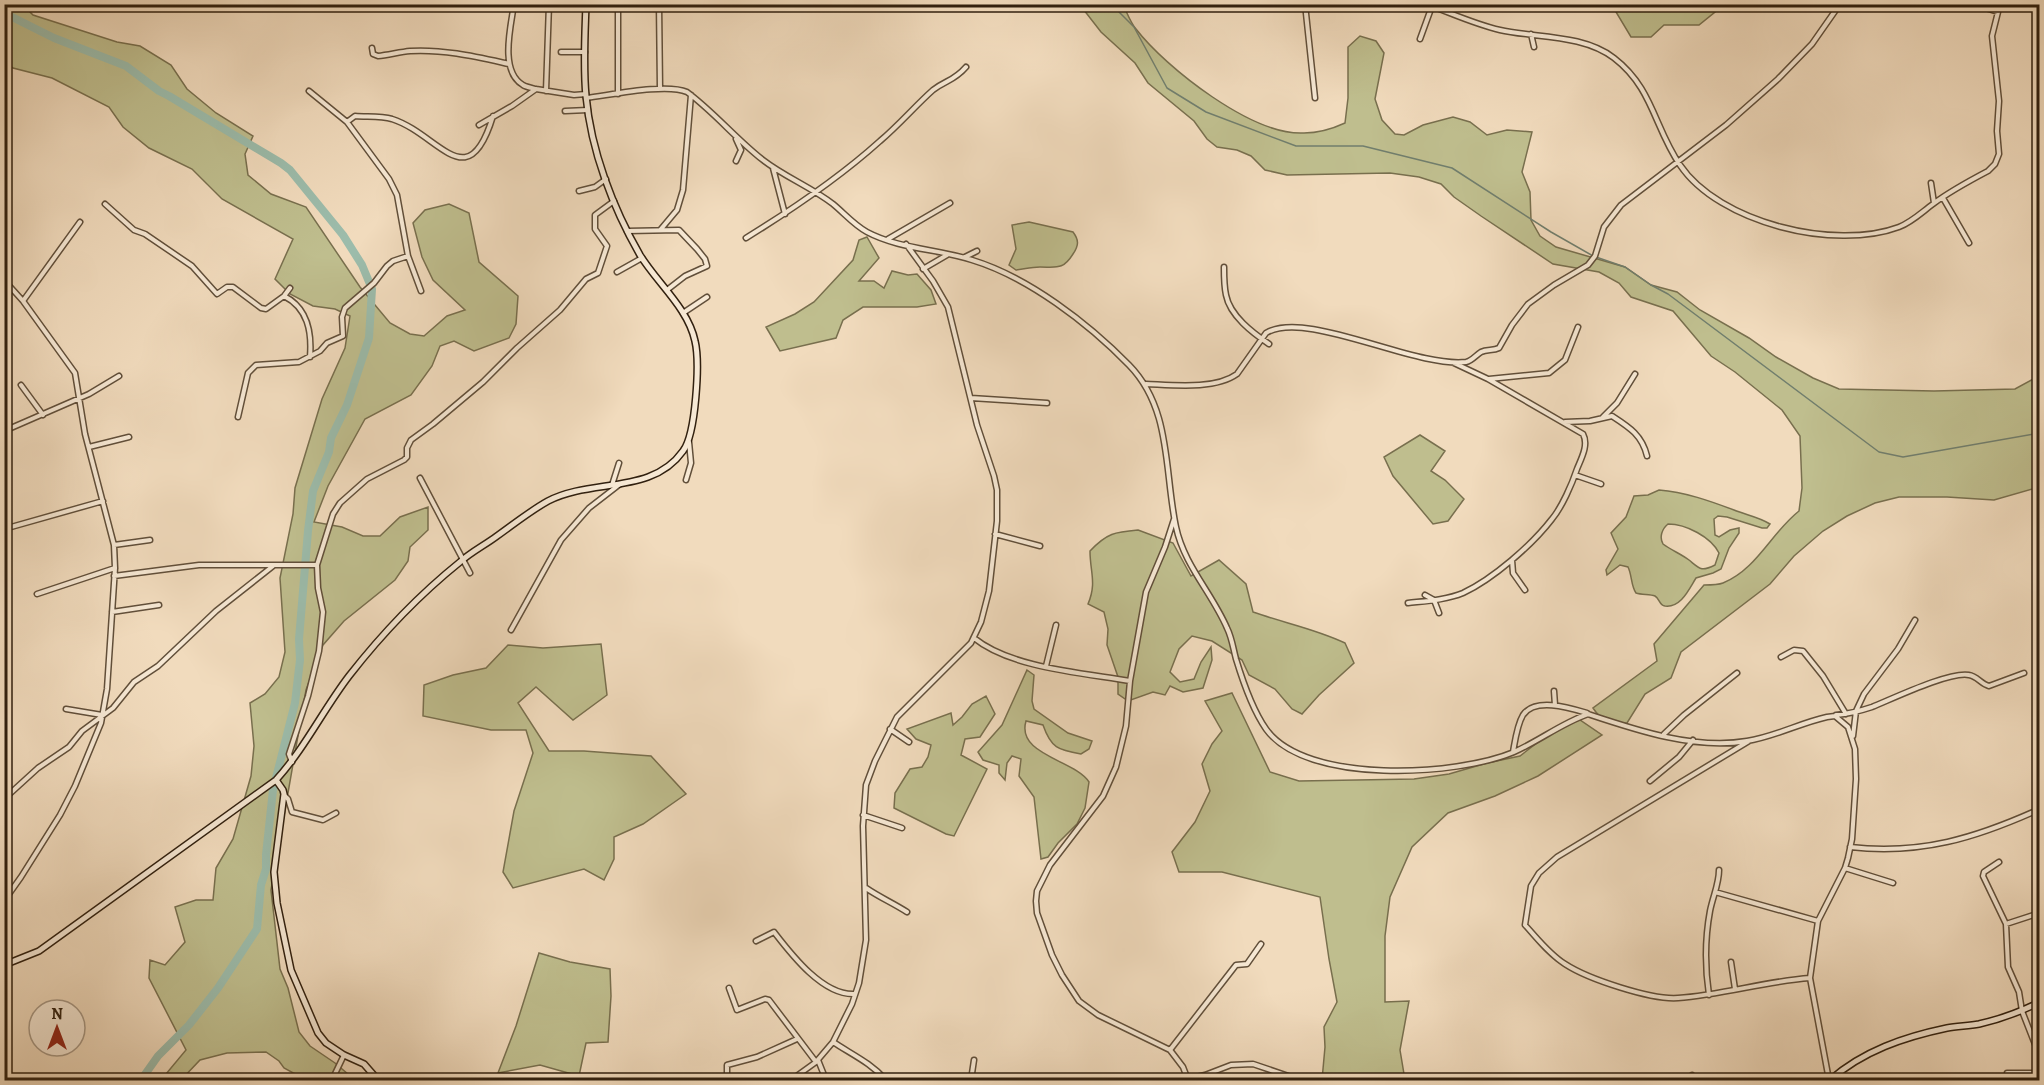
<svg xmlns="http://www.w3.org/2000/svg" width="2044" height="1085" font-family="Alegreya,serif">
  <rect width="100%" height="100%" fill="#f1dbbd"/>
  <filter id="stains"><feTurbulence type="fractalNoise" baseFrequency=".00333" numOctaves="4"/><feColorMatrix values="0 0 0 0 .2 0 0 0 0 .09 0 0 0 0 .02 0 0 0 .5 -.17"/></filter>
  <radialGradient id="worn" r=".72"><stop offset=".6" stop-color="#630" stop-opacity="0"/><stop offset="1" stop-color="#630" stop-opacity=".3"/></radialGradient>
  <path fill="#bfbe8e" stroke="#786f4e" stroke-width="1.5" fill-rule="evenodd" d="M1646 4 1648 6 1710 5 1715 12 1699 25H1664L1651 37H1631L1616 12 1615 5Z
    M4 5H23L33 15 117 42 140 46 171 65 187 89 216 113 253 136 245 154 248 175 271 194 306 207 360 287 390 323 410 334 424 336 447 316 465 310 433 280 422 257 413 223 425 210 449 204 469 213 479 262 518 296 516 324 509 338 474 351 454 341 440 346 432 366 411 395 365 419 328 486 314 522 342 527 363 536H380L400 517 428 507V530L410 547 408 561 395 580 344 621 323 645 306 690 271 890 280 969 288 988 299 1032 310 1046 335 1063 355 1080H306L284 1068 279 1061 266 1052 227 1053 200 1060 181 1080H161L186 1050 149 978 150 960 165 965 185 942 175 907 196 900H213L216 868 233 839 251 776 254 746 250 703 265 694 279 677 285 652 280 578 293 514 295 488 322 399 345 348 350 316 335 309 313 306 290 294 275 279 293 239 222 199 192 169 149 148 123 127 109 107 52 78 13 68 5 62Z
    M1080 5H1123C1127 12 1130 22 1136 29 1166 68 1253 136 1304 133 1319 133 1332 129 1345 123L1348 98V47L1360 36 1376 41 1384 53 1375 99 1382 120 1395 134 1404 135 1423 125 1453 117 1470 122 1487 135 1507 130 1532 132 1522 172 1530 192 1531 220 1540 236 1556 247 1625 267 1651 285 1677 292 1700 310 1749 338 1776 357 1813 378 1839 389 1934 391 2015 389 2039 376V487L1994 500 1947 497H1899L1875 503 1847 516 1823 531 1794 556 1770 584 1681 652 1671 678 1645 694 1627 723C1610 724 1602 722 1593 708L1657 661 1654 644 1704 585C1710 585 1718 585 1723 583 1757 569 1771 533 1799 511L1802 488 1800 436 1782 410 1735 372 1711 356 1673 311 1631 297 1619 283 1599 272 1553 264 1481 216 1454 197 1441 184 1419 177 1390 173 1287 175 1265 170 1251 156 1237 150 1217 147 1207 139 1194 121 1148 83 1135 63 1101 32Z
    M1029 222 1073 232C1079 240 1079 245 1073 254 1063 270 1057 267 1040 267 1032 267 1024 269 1016 270L1009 265 1016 249 1012 225Z
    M867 237 879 258 859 281H874L884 288 892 271 908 275 917 274 931 290 936 304 917 307H863L843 320 836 338 780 351 766 327 795 314 814 302 853 260 859 240Z
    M1420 435 1445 451 1431 471 1445 480 1464 499 1448 521 1433 524 1393 476 1384 457Z
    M1659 490C1685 492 1710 501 1734 510 1746 515 1759 517 1770 524L1767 528H1762L1727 517 1718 516 1714 519 1715 535 1719 537 1730 530 1739 528V533L1729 548 1721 569 1713 573 1696 578C1689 589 1681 608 1665 606 1659 605 1660 599 1655 596 1650 594 1642 595 1636 593 1631 586 1632 575 1628 567L1620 565 1607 575 1606 570 1618 549 1611 533 1626 517 1634 496 1648 495ZM1668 524C1686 524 1711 537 1719 553L1715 565C1701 572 1700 569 1689 560 1681 554 1671 550 1663 544 1659 537 1662 529 1668 524Z
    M1138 530 1173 543 1191 576 1219 560 1246 584 1253 612C1284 623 1316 629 1345 643L1354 663 1319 695 1302 714 1292 709 1275 689 1249 675 1242 660 1212 641 1192 636 1179 649 1170 672 1180 682 1194 679 1201 662 1211 647 1212 660 1203 688 1183 692 1170 686 1165 695 1153 692 1128 701 1118 694V677L1107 645 1108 629 1104 612 1088 604C1097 583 1090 572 1090 551 1107 533 1115 532 1138 530Z
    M601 644 607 695 573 720 536 687 518 703 549 751H584L651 756 686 794 643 824 614 837V859L604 880 584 869 513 888 503 872 514 811 533 753 526 730H491L423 716 424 685 453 675 486 668 508 645 543 648Z
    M1027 670 1034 675 1032 701 1034 709 1068 733 1092 741 1089 749 1081 754C1058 750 1051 748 1043 725L1026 721C1016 755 1075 760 1089 782L1085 808 1077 824 1058 843 1048 857 1041 859 1034 797 1019 776 1021 759 1012 756 1007 763 1005 780 999 773V765L983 760 978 752 1002 725Z
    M1232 693 1270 772 1299 781 1414 779 1449 774 1487 763 1520 756 1542 739 1577 718 1602 735 1538 776 1495 796 1448 813 1412 847 1390 897 1385 936V1002L1409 1001 1400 1050 1405 1080H1322L1325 1047 1324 1027 1337 1002 1329 959 1320 897 1222 872H1179L1172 852 1195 822 1210 791 1202 764 1212 744 1222 731 1205 701Z
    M986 696 995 714 980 737 965 739 961 755 987 769 954 836 946 834 894 808 895 793 910 769 922 767 928 757 931 745 916 739 907 729 951 713 953 725 962 717 972 704Z
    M539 953 570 962 610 969 611 996 608 1042 586 1043 579 1076 540 1065 498 1073 516 1026Z"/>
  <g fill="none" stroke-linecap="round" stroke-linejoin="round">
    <path stroke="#717e6d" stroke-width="1.5" d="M1111 4 1134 27 1167 88 1206 112 1296 146H1363L1452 168 1551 232 1593 256 1625 267 1651 285 1668 294 1879 452 1903 457 2040 433"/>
    <path stroke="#9cbcab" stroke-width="8" d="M4 13 54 38 126 66 159 91 169 96 281 163 290 170 343 235 362 265 372 289 369 338 347 405 331 438 329 452 313 491 308 531 299 639 300 660 295 703 273 790 266 855V869L261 885 257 929 218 988 189 1025 158 1056 141 1080"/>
    <g stroke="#614f3a" stroke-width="7">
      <path id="street" d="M514 4C511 26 499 71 523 85 526 87 532 88 536 89
        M618 4V94
        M659 4 660 89
        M1305 4 1315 98
        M1426 4C1451 13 1474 24 1500 30 1535 38 1583 34 1614 58 1653 88 1654 127 1680 165 1719 223 1835 251 1899 227 1912 222 1922 212 1933 204 1950 191 1969 181 1988 171L1995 164 1999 154 1997 131 1999 101 1992 36 1998 12 1973 4
        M1829 4 1837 8
        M1531 34 1534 47
        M1420 39 1432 6
        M372 48 373 54 378 56C388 55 400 52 410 51 444 49 477 57 509 64
        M561 52H585
        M309 91 347 122 389 179 397 195 408 256 421 291
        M546 91 549 4
        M586 98C611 95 666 83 687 92 714 112 736 139 763 160 785 177 811 187 833 204 844 213 854 225 867 232 899 249 938 249 972 260 1028 277 1088 323 1129 365 1172 409 1164 471 1176 527 1184 565 1212 593 1227 628 1232 638 1233 648 1236 659 1243 682 1252 709 1266 729 1306 785 1457 776 1514 752 1539 741 1562 723 1588 714 1636 730 1695 750 1747 741 1774 737 1800 723 1827 717L1835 716 1848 727 1855 749 1856 779 1852 839 1848 858 1845 868 1818 921 1810 978 1829 1080
        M565 111 588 110
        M347 122 355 116C367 117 381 116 392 119 439 134 468 199 493 116
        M479 125 512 106 536 89 574 95 586 94
        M736 161 741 150 736 139
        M773 168 785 214
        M1931 183 1934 203
        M579 191 595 187 606 179
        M1943 198 1969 243
        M105 204 134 230 145 234 192 266 217 294 227 287H233L261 308 266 309 284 296 290 288
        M661 229 677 210 683 190 691 95
        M627 231 679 230 697 249 705 259 707 266 685 276 667 290
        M746 238C793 209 839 178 880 141 899 125 915 106 933 90 946 80 954 81 966 67
        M888 239 950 203
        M965 257 977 251
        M1224 267C1224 276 1224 286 1226 295 1230 316 1253 333 1269 344
        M923 269 947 255
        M617 272 642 258
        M4 280 23 301 75 373 85 434 114 545 115 568 107 689 101 723 75 786 60 815 21 877 4 901
        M284 296C308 308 312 332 310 357
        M23 301 80 222
        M683 313 707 297
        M1489 379 1549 373 1565 360 1578 327
        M1146 384C1172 385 1215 390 1237 374L1266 333C1306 309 1414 368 1466 362 1472 361 1476 355 1481 352 1487 349 1493 351 1499 348L1512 325 1528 304 1554 285 1588 265 1595 256 1604 227 1621 205 1726 125 1778 79 1812 44 1840 4
        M21 385 43 415
        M971 398 1047 403
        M238 417 248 373 256 365 299 362 320 351 327 343 343 336 342 317 345 308 374 283 387 266 393 261 408 256
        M1603 417 1617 403 1635 374
        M1565 422 1590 421 1612 416C1629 427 1642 435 1647 456
        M4 431 89 394 119 376
        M89 447 129 437
        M1575 475 1601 484
        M420 478 470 573
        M686 480 691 463 689 442
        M612 485 619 463
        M1174 519 1165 547 1146 592 1130 681 1126 726 1116 767 1103 796 1050 865 1037 891 1036 901 1037 913 1052 955 1062 975 1079 1001 1098 1015 1170 1050 1183 1067 1188 1080
        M4 529 103 501
        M995 534 1040 546
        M114 545 150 540
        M1512 560 1513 573 1525 590
        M114 576 199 565H317
        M37 594 115 568
        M1425 595 1434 600 1439 613
        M1408 603C1426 601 1446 600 1463 593 1493 579 1532 545 1552 519 1562 507 1572 484 1577 469 1581 459 1589 445 1583 434L1488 379 1454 363
        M112 612 159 605
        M511 630 561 540 589 508 620 484
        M974 638C1011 668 1083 673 1130 681
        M1781 657 1794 650 1803 651 1823 676 1846 714
        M1046 666 1056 625
        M1554 691 1555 705
        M66 709 102 715
        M1836 715C1848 714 1860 711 1872 707 1892 699 1950 671 1969 675 1977 676 1981 684 1989 686L2024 673
        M890 729 909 742
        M1664 734 1684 715 1737 673
        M1853 736 1856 711 1864 694 1898 649 1915 620
        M1749 741 1557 857 1539 873 1531 886 1525 925C1537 938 1549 954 1565 964 1588 979 1651 1000 1678 998 1723 995 1766 981 1810 978
        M1513 752C1515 741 1517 725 1523 715 1535 697 1570 708 1587 713
        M292 762 289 754 308 696 319 651 323 612 318 588 317 565 333 514 340 503 367 479 404 460 407 457V448L411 440 433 424 483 382 517 348 560 310 586 279 598 273 607 246 595 229V215L614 201
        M1650 781 1679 757 1693 740
        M284 795 288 799 292 812 323 820 336 813
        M4 799 38 768 69 747 82 731 113 708 134 682 158 666 216 611 273 566
        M863 815 902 828
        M1850 847C1921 855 1976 838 2040 809
        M1999 862 1984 872 1983 876 2006 924 2008 967 2019 992 2022 1011 2040 1057
        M1845 868 1893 883
        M866 888C879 897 893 903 907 912
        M1715 892 1818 921
        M2006 924 2040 913
        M756 941 774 932C791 954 823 996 855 994
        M1731 962 1735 989
        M729 988 737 1010 765 999 769 1000 816 1062
        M1709 995C1705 968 1705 938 1710 911 1713 896 1719 884 1719 870
        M833 1042C853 1055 871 1063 886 1080
        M1170 1050 1236 965 1247 964 1261 944
        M818 1060 826 1080
        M2007 1073H2040
        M1692 1075 1694 1080
        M1188 1079 1205 1075 1231 1065 1253 1064 1300 1080
        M332 1080 344 1055
        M727 1080V1065L757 1057 797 1039
        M791 1080 816 1062 833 1042 852 1004 859 983 866 940 863 826 866 785 875 761 897 717 971 643 981 622 989 591 997 521V490L994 476 977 425 948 307 933 281 906 244
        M971 1080 974 1060"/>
    </g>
    <g stroke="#31200f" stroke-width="8">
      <path id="secondary" d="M276 780 283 790 284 794 274 872 277 903 291 970 318 1033 326 1043 344 1055 364 1064 378 1080
        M4 965 39 951 276 780C305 748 323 710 349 676 381 635 419 595 460 562 471 552 485 545 497 536 514 524 530 511 548 501 592 478 652 495 683 451 696 434 700 362 695 341 688 308 657 283 640 255 613 208 591 151 586 96 583 66 585 35 586 4
        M1830 1080C1863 1051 1904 1037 1947 1028 1957 1026 1968 1026 1979 1024 2001 1019 2020 1012 2040 1002"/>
    </g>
    <use href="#street" stroke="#f6e8d4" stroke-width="4"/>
    <use href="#secondary" stroke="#f6e8d4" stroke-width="5"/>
  </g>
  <rect width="2044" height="1085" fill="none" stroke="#f1dbbd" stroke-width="24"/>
  <rect x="6" y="6" width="2032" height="1073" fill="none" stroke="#31200f" stroke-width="3"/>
  <rect x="12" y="12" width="2020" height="1061" fill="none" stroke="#31200f" stroke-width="1.5"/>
  <g transform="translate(57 1028)"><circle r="28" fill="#f6e8d4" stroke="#a79885" stroke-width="1.5"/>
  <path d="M0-4.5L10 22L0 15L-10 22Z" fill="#8f2418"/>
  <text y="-9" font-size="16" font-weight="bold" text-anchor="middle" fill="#31200f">N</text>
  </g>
  <rect width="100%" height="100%" filter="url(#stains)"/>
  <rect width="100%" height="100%" fill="url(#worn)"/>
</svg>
